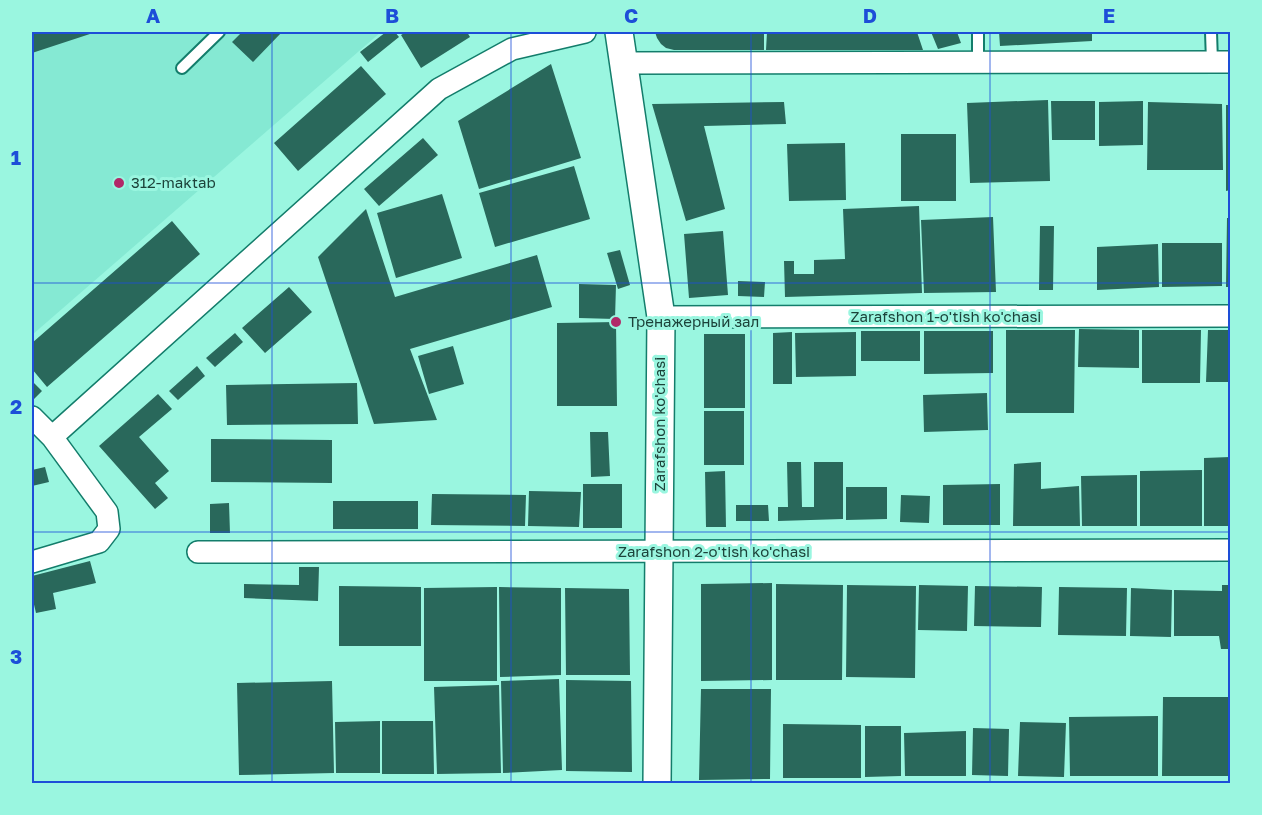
<svg xmlns="http://www.w3.org/2000/svg" width="1262" height="815" font-family="'Golos Text',sans-serif">
  <rect width="100%" height="100%" fill="#9af6e0"/>
  <path fill="#85e9d3" d="M32 32H381L32 335Z"/>
  <path fill="#29685b" d="M32 32H96L32 53Z
    M242 32H282L253 62 232 42Z
    M386 32H395L399 37 368 62 360 52Z
    M406 32H467L470 37 421 68 401 35Z
    M655 32H764V50H674L666 48 661 44 657 38Z
    M767 32H917L923 50H766Z
    M931 32H957L961 43 938 49Z
    M999 32H1092V41L1000 46Z
    M551 64 581 158 479 189 458 121Z
    M361 66 386 94 298 171 274 143Z
    M1048 100 1050 181 970 183 967 103Z
    M1051 101H1095V140H1052Z
    M1143 101V145L1099 146V102Z
    M784 102 786 124 704 126 725 209 686 221 652 104Z
    M1148 102 1222 104 1223 170H1147Z
    M1226 105H1230V190L1226 191Z
    M901 134H956V201H901Z
    M423 138 438 155 379 206 364 189Z
    M845 143 846 200 789 201 787 144Z
    M574 166 590 219 495 247 479 193Z
    M442 194 462 258 396 278 377 213Z
    M919 206 922 293 785 297 784 261H794V274H814V260L845 259 843 209Z
    M366 209 395 297 537 255 552 307 410 349 437 420 374 424 318 257Z
    M993 217 996 292 924 293 921 220Z
    M1227 218H1230V287H1226Z
    M172 221 200 254 47 387 32 369V343Z
    M1040 226H1054L1053 290H1039Z
    M723 231 728 295 689 298 684 234Z
    M1162 243H1222V286L1162 287Z
    M1158 244 1159 287 1097 290V247Z
    M620 250 630 285 618 289 607 253Z
    M738 281 765 282 764 297 738 296Z
    M579 284 616 285 615 319 579 318Z
    M289 287 312 312 265 353 242 328Z
    M616 322 617 406H557V323Z
    M1079 329 1139 330V368L1078 367Z
    M1006 330H1075L1074 413H1006Z
    M1142 330H1201L1200 383H1142Z
    M1208 330H1230V382H1206Z
    M861 331H920V361H861Z
    M924 331H993V373L924 374Z
    M792 332V384H773V333Z
    M856 332V376L796 377 795 333Z
    M235 333 243 342 215 367 206 358Z
    M704 334H745V408H704Z
    M453 346 464 384 429 394 418 356Z
    M197 366 205 376 178 400 169 391Z
    M32 381 42 391 32 401Z
    M357 383 358 424 227 425 226 385Z
    M987 393 988 430 924 432 923 395Z
    M158 394 172 409 139 437 169 471 155 483 168 498 155 509 99 446Z
    M704 411H744V465H704Z
    M590 432H608L610 476 591 477Z
    M211 439 332 440V483L211 482Z
    M1230 457V526H1204V458Z
    M787 462H801L802 507H814V462H843V519L778 521V507H788Z
    M1041 462V489L1079 486 1080 526H1013L1014 464Z
    M45 467 49 482 32 486V470Z
    M1202 470V526H1140V471Z
    M725 471 726 527H706L705 472Z
    M1137 475V526H1082L1081 476Z
    M583 484H622V528H583Z
    M1000 484V525H943V485Z
    M846 487H887V519L846 520Z
    M529 491 581 492 579 527 528 526Z
    M432 494 526 495 525 526 431 525Z
    M901 495 930 496 929 523 900 522Z
    M333 501H418V529H333Z
    M229 503 230 533H210V504Z
    M736 505H768L769 521H736Z
    M90 561 96 583 53 593 56 609 36 613 32 596V576Z
    M299 567H319L318 601 244 598V584L299 585Z
    M772 583V680L701 681V584Z
    M776 584 843 585 842 680H776Z
    M847 585 916 586 915 678 846 677Z
    M919 585 968 586 967 631 918 630Z
    M1222 585H1230V649H1221L1219 636H1174V590L1222 591Z
    M339 586 421 587V646H339Z
    M975 586 1042 587 1041 627 974 626Z
    M497 587V681H424V588Z
    M499 587 561 588V675L500 677Z
    M1059 587 1127 588 1126 636 1058 635Z
    M565 588 629 589 630 675H566Z
    M1131 588 1172 590 1171 637 1130 636Z
    M559 679 562 770 503 773 501 681Z
    M566 680 631 681 632 772 566 771Z
    M332 681 334 773 239 775 237 683Z
    M499 685 501 773 437 774 434 687Z
    M701 689H771L770 779 699 780Z
    M1163 697H1230V776H1162Z
    M1158 716V776H1070L1069 717Z
    M380 721V773H336L335 722Z
    M382 721H433L434 774H382Z
    M1020 722 1066 723 1064 777 1018 776Z
    M783 724 861 725V778H783Z
    M865 726H901V776L865 777Z
    M973 728 1009 729 1008 776 972 775Z
    M966 731V776H905L904 733Z"/>
  <g fill="none" stroke-linecap="round" stroke-linejoin="round">
    <g stroke="#137d6b" stroke-width="14">
      <path id="service" d="M978 32V62
        M1211 32 1212 62
        M182 68 219 32"/>
    </g>
    <g stroke="#137d6b" stroke-width="24">
      <path id="minor" d="M623 63 1230 62
        M661 317 1230 316
        M32 417 52 437 107 512 109 529 99 542 32 562
        M52 437 439 89 512 49 585 32
        M198 552 1230 550"/>
    </g>
    <g stroke="#137d6b" stroke-width="30">
      <path id="tertiary" d="M619 32 661 317 657 784"/>
    </g>
    <use href="#service" stroke="#fff" stroke-width="10"/>
    <use href="#minor" stroke="#fff" stroke-width="21"/>
    <use href="#tertiary" stroke="#fff" stroke-width="27"/>
  </g>
  <path fill="none" stroke="#1d4ed8" stroke-width="1.5" stroke-opacity="0.55" d="M272 32V784M511 32V784M751 32V784M990 32V784M32 283H1230M32 532H1230"/>
  <g fill="#b12868" stroke="#9af6e0" stroke-width="2">
    <circle cx="119" cy="183" r="6"/>
    <circle cx="616" cy="322" r="6"/>
  </g>
  <g text-anchor="middle" stroke-width="6" stroke-linejoin="round" paint-order="stroke">
    <g font-size="15" fill="#1c433a" stroke="#9af6e0" text-anchor="start">
      <text x="131" y="188">312-maktab</text>
      <text x="628" y="327">Тренажерный зал</text>
    </g>
    <g font-size="15" fill="#1c433a" stroke="#9af6e0">
      <text x="946" y="322">Zarafshon 1-o'tish ko'chasi</text>
      <text transform="translate(660 424) rotate(-90)" y="5">Zarafshon ko'chasi</text>
      <text x="714" y="557">Zarafshon 2-o'tish ko'chasi</text>
    </g>
  </g>
  <rect width="1262" height="815" fill="none" stroke="#9af6e0" stroke-width="66"/>
  <rect x="33" y="33" width="1196" height="749" fill="none" stroke="#1d4ed8" stroke-width="2"/>
  <g font-size="20" text-anchor="middle" font-weight="bold" fill="#1d4ed8">
    <text x="153" y="23">A</text>
    <text x="392" y="23">B</text>
    <text x="631" y="23">C</text>
    <text x="870" y="23">D</text>
    <text x="1109" y="23">E</text>
    <text x="16" y="165">1</text>
    <text x="16" y="414">2</text>
    <text x="16" y="664">3</text>
  </g>
</svg>
